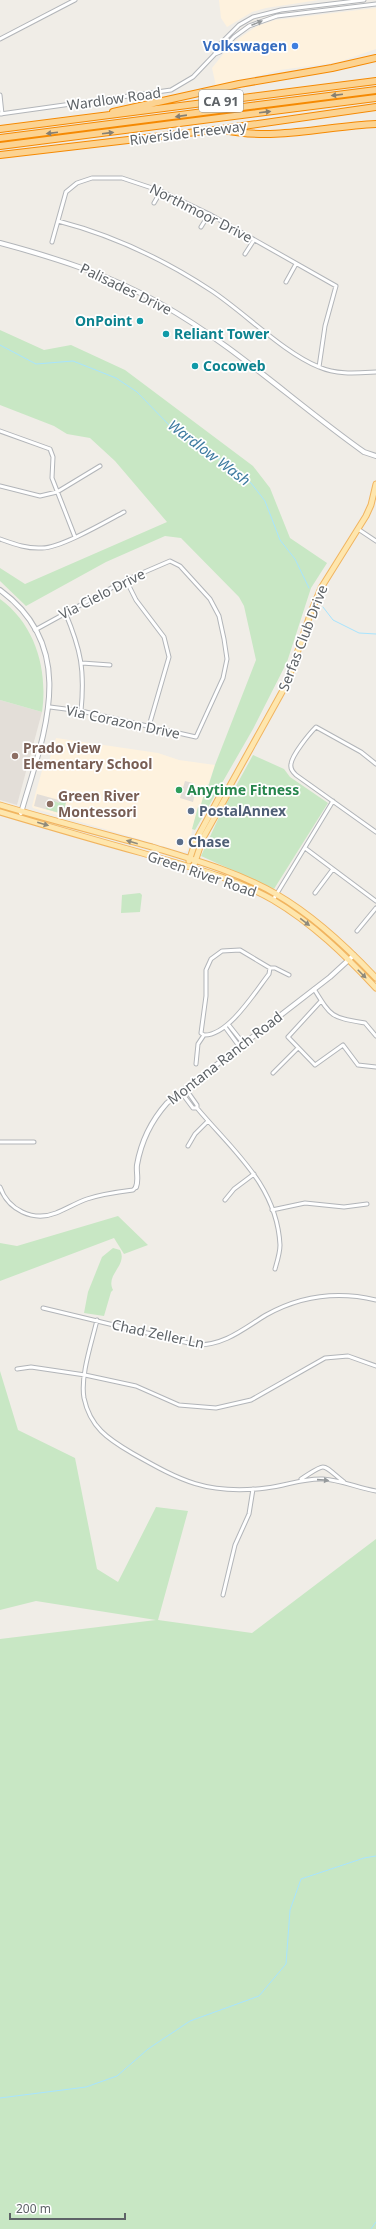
<svg xmlns="http://www.w3.org/2000/svg" width="376" height="2229" font-family="'Noto Sans',sans-serif">
  <rect width="100%" height="100%" fill="#f0ede7"/>
  <path fill="#fef2de" d="M219 0H319L266 8 252 12 227 27 221 18Z
    M376 8V49L339 62 280 70 216 86 212 68 232 43 257 26 275 20Z
    M56 738 158 753 179 760 215 765 200 808H198L187 851 183 852 33 808 32 806 43 767 47 768Z"/>
  <path fill="#e3ded8" d="M0 700 42 712 17 805 0 800Z
    M185 781 193 783 190 793 195 794 193 802 180 798Z
    M37 794 66 802 63 814 34 806Z"/>
  <path fill="#c8e7c4" d="M0 330 44 350 71 345 125 370 253 466 270 488 290 538 327 563 311 588 287 662 253 729 195 830 192 829 198 807 200 808 206 787 209 784 215 765 256 660 244 606 239 597 181 538 165 536 106 562 26 606 0 581V568L25 584 167 522 115 461 90 438 67 434 54 426 0 405Z
    M0 599C36 625 48 671 42 712L0 700Z
    M253 755 284 769 290 777 328 803 274 889 201 856 220 815Z
    M60 800 66 802 63 814 46 809 47 806 52 808 54 801 59 803Z
    M140 893 142 895 140 912 121 913 122 895Z
    M118 1216 148 1245 124 1254 114 1238 0 1281V1243L17 1246Z
    M113 1248 120 1250C128 1266 105 1274 113 1290L111 1292 104 1316 84 1313 88 1292 102 1257Z
    M0 1371 18 1430 75 1458 97 1569 118 1582 156 1507 188 1511 158 1620 252 1633 376 1539V2229H0V1639L156 1620 36 1601 0 1610Z"/>
  <g fill="none" stroke-linecap="round" stroke-linejoin="round">
    <path stroke="#a8e4fe" stroke-width="1" d="M0 345 36 364 73 361 116 378 137 392 172 428 231 467 251 483 265 501 280 540 295 559 309 588
      M323 607 333 620 359 633 376 634
      M0 2098 86 2087 117 2076 148 2049 190 2021 259 1996 286 1964 290 1910 301 1879 364 1858 376 1856
      M371 2229 376 2222"/>
    <g stroke="#b2b5b9" stroke-width="5">
      <path id="minor" d="M0 39 75 0
        M215 54 220 52 234 37 249 26 277 16 376 4
        M0 95 2 114
        M0 114 171 90 193 77 215 54 216 48 239 25 253 17 281 10 364 0
        M154 203 161 191
        M58 221C112 235 165 260 212 291 245 313 284 353 319 367 337 375 357 373 376 372
        M201 227 209 214
        M52 242 66 192 77 183 92 178H122L161 191 209 214 336 286 325 326 319 367
        M245 254 254 240
        M286 282 296 264
        M0 431 50 449 53 457 52 478 75 537
        M0 486 40 496 57 492 100 466
        M358 529 376 541
        M0 539C14 544 27 549 42 548 61 548 107 521 124 512
        M126 580 136 600 164 637 169 657 149 726
        M65 612C81 650 85 670 81 711
        M35 630 126 580 170 561 180 566 210 599 219 616 224 639 227 659 223 678 196 737 81 711 50 707
        M82 663 110 665
        M376 764 361 752 316 727C309 734 292 755 291 764 290 769 293 772 296 775L376 832
        M305 848 376 901
        M315 893 333 869
        M273 900 333 801
        M357 931 376 908
        M314 989C332 1018 331 1017 365 1023L376 1036
        M321 1001 288 1037 315 1065 343 1045 358 1065 376 1067
        M228 1024 243 1043
        M225 1027 239 1046
        M204 1035C228 1036 255 992 269 974L270 968
        M196 1064 198 1044 204 1035 201 1033 206 996V970L211 959 222 951 240 950 270 968H275L289 975
        M273 1073 298 1048
        M185 1088 197 1105V1108
        M181 1092 193 1108H197C232 1150 277 1185 280 1245 280 1253 277 1262 275 1269
        M0 1142H34
        M188 1146 195 1134 208 1121
        M0 1187C8 1210 33 1222 56 1213 66 1209 76 1203 87 1199 102 1194 117 1192 133 1190L136 1187
        M225 1200 234 1189 254 1174
        M272 1210 305 1203 344 1207 367 1204
        M43 1308 197 1345C225 1345 243 1329 266 1315 300 1296 338 1291 376 1300
        M97 1320C92 1342 80 1376 84 1398 90 1427 108 1439 132 1453 181 1481 207 1495 266 1488 286 1486 302 1478 323 1479 341 1480 358 1488 376 1491
        M17 1369 31 1367 85 1375 136 1386 179 1405 216 1408 251 1400 325 1358 348 1356 376 1366
        M301 1479C328 1462 320 1463 344 1482
        M223 1595 235 1545 249 1514 253 1489"/>
    </g>
    <g stroke="#b2b5b9" stroke-width="6">
      <path id="tertiary" d="M0 243C56 258 110 275 161 304 234 345 296 404 364 452L376 456
        M0 590C81 649 43 736 21 813
        M136 1187C139 1180 136 1172 137 1165 141 1142 151 1121 167 1103L330 977 354 955"/>
    </g>
    <g stroke="#f1b45f" stroke-width="7">
      <path id="primary" d="M0 805C50 820 101 833 152 847 195 860 238 872 276 894 314 916 346 946 376 978
        M0 812C47 826 95 840 142 853 186 866 233 877 273 900 312 923 345 955 376 988
        M189 861 196 840 221 794 227 791
        M193 868 203 838 227 795V791L287 683 311 612 321 588 366 516 371 505 376 484"/>
    </g>
    <g stroke="#f58902" stroke-width="8">
      <path id="motorway" d="M113 112 239 84 332 68 376 58
        M0 129 376 81
        M225 130C274 141 327 126 376 124
        M0 138 376 90
        M0 146 376 98
        M0 155 222 129 376 107"/>
    </g>
    <use href="#minor" stroke="#fff" stroke-width="3"/>
    <use href="#tertiary" stroke="#fff" stroke-width="4"/>
    <use href="#primary" stroke="#fee6ad" stroke-width="5"/>
    <use href="#motorway" stroke="#fcd391" stroke-width="6"/>
  </g>
  <defs><path id="oneway-solid" d="M-6-.8H1V-3.2L6.5 0L1 3.2V.8H-6Z"/></defs>
  <g fill="#969a9c">
    <use href="#oneway-solid" transform="translate(257 23) rotate(-22)"/>
    <use href="#oneway-solid" transform="translate(323 1480) rotate(4)"/>
  </g>
  <g fill="#867f72">
    <use href="#oneway-solid" transform="translate(337 95) rotate(173)"/>
    <use href="#oneway-solid" transform="translate(265 112) rotate(-7)"/>
    <use href="#oneway-solid" transform="translate(181 116) rotate(172)"/>
    <use href="#oneway-solid" transform="translate(52 133) rotate(173)"/>
    <use href="#oneway-solid" transform="translate(108 133) rotate(-7)"/>
  </g>
  <g fill="#8e8a7c">
    <use href="#oneway-solid" transform="translate(43 824) rotate(16)"/>
    <use href="#oneway-solid" transform="translate(132 842) rotate(-164)"/>
    <use href="#oneway-solid" transform="translate(305 922) rotate(37)"/>
    <use href="#oneway-solid" transform="translate(362 974) rotate(45)"/>
  </g>
  <circle fill="#3f7fe0" stroke="#fff" stroke-width="1.5" cx="295" cy="46" r="4"/>
  <g fill="#0f9aa8" stroke="#fff" stroke-width="1.5">
    <circle cx="140" cy="321" r="4"/>
    <circle cx="166" cy="334" r="4"/>
    <circle cx="195" cy="366" r="4"/>
  </g>
  <g fill="#8d6e63" stroke="#fff" stroke-width="1.5">
    <circle cx="15" cy="756" r="4"/>
    <circle cx="50" cy="804" r="4"/>
  </g>
  <circle fill="#2e9e5b" stroke="#fff" stroke-width="1.5" cx="179" cy="790" r="4"/>
  <g fill="#5c6f8a" stroke="#fff" stroke-width="1.5">
    <circle cx="191" cy="811" r="4"/>
    <circle cx="180" cy="842" r="4"/>
  </g>
  <g text-anchor="middle" stroke-width="3.5" stroke-linejoin="round" paint-order="stroke">
    <rect fill="#fff" stroke="#8e9295" stroke-width="1" x="199" y="90" width="44" height="22" rx="3"/>
    <g font-size="13" font-weight="bold" fill="#5e6367">
      <text x="221" y="106">CA 91</text>
    </g>
    <g font-size="14" font-weight="bold" fill="#366cbe" stroke="#fff" text-anchor="end">
      <text x="287" y="51">Volkswagen</text>
    </g>
    <g font-size="14" fill="#5e6367" stroke="#fff">
      <text transform="translate(114 99) rotate(-8)" y="5">Wardlow Road</text>
      <text transform="translate(188 133) rotate(-7)" y="5">Riverside Freeway</text>
      <text transform="translate(201 213) rotate(27)" y="5">Northmoor Drive</text>
      <text transform="translate(126 289) rotate(26)" y="5">Palisades Drive</text>
      <text transform="translate(102 594) rotate(-27)" y="5">Via Cielo Drive</text>
      <text transform="translate(303 638) rotate(-69)" y="5">Serfas Club Drive</text>
      <text transform="translate(123 722) rotate(12)" y="5">Via Corazon Drive</text>
      <text transform="translate(202 874) rotate(19)" y="5">Green River Road</text>
      <text transform="translate(225 1058) rotate(-38)" y="5">Montana Ranch Road</text>
      <text transform="translate(158 1334) rotate(12)" y="5">Chad Zeller Ln</text>
    </g>
    <g font-size="14" font-weight="bold" fill="#0d838f" stroke="#fff" text-anchor="start">
      <text x="132" y="326" text-anchor="end">OnPoint</text>
      <text x="174" y="339">Reliant Tower</text>
      <text x="203" y="371">Cocoweb</text>
    </g>
    <g font-size="14" font-weight="bold" fill="#785e54" stroke="#fff" text-anchor="start">
      <text x="23" y="753">Prado View<tspan x="23" dy="16">Elementary School</tspan></text>
      <text x="58" y="801">Green River<tspan x="58" dy="16">Montessori</tspan></text>
    </g>
    <g font-size="14" font-weight="bold" fill="#27864d" stroke="#fff" text-anchor="start">
      <text x="187" y="795">Anytime Fitness</text>
    </g>
    <g font-size="14" font-weight="bold" fill="#4e5e75" stroke="#fff" text-anchor="start">
      <text x="199" y="816">PostalAnnex</text>
      <text x="188" y="847">Chase</text>
    </g>
    <g font-size="15" font-style="italic" fill="#3e7ba0" stroke="#fff">
      <text transform="translate(209 453) rotate(37)" y="5">Wardlow Wash</text>
    </g>
  </g>
  <path d="M10 2213v6h115v-6" fill="none" stroke="#5e6367" stroke-width="2"/>
  <text x="16" y="2213" font-size="12" fill="#5e6367" stroke="#ffffff" stroke-width="3" paint-order="stroke">200 m</text>
</svg>
